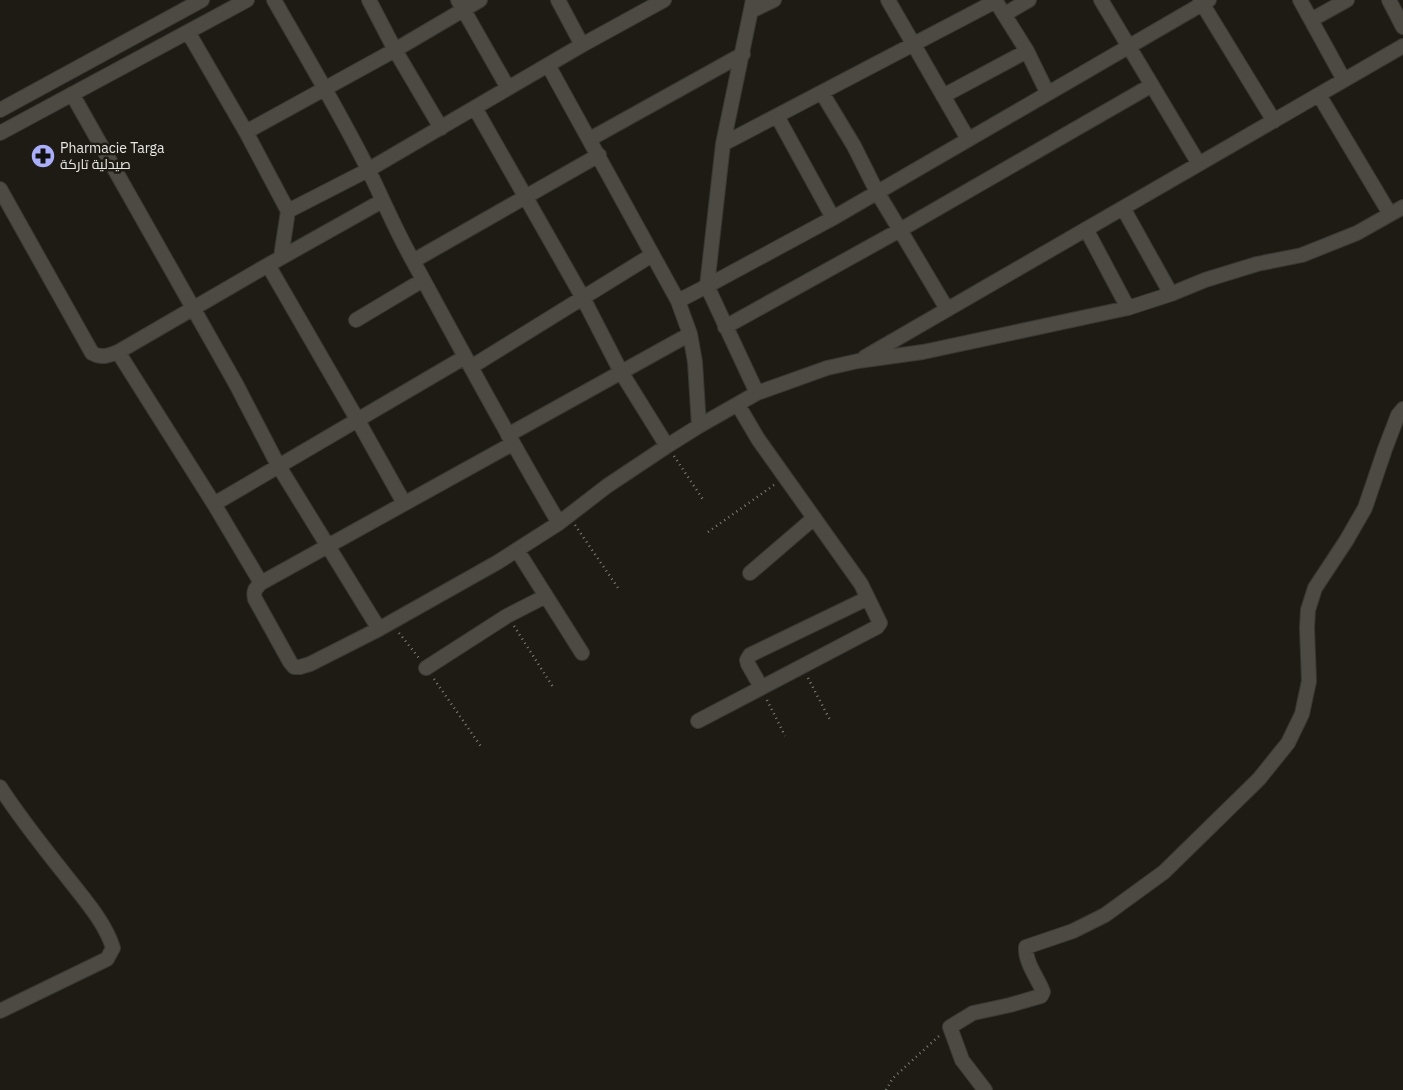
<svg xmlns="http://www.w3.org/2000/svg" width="1403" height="1090" font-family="'IBM Plex Sans',Cairo,sans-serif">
  <rect width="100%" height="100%" fill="#1d1b14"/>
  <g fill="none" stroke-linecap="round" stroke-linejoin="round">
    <g stroke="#393834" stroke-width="16">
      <path id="minor" d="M274 0C306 56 339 111 368 169 383 200 396 231 413 261 461 349 508 437 559 523
        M369 0 395 50 441 128
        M458 0 508 88
        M558 0 582 45
        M888 0 968 139
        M995 0 1027 51 1047 92
        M1101 0 1199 164
        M1200 0 1274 121
        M1209 0 833 218 707 286 757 393 827 368 858 361 923 352 1128 308 1171 294 1205 280 1257 264 1302 255 1357 233 1403 207
        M1300 0 1344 80
        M1389 0 1403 27
        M751 11 774 0
        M1005 14 1029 0
        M1311 20 1347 0
        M188 32 246 132 288 211 281 257
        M548 65 678 301 690 334 695 362 699 426
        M822 93 854 146 877 192 900 230 947 309
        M72 94 236 384 278 465 379 629
        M1319 95 1390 214
        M943 96 1027 51
        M475 108 583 298 621 372 667 446
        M0 110 202 0
        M777 116 833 218
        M246 132 395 50 480 0
        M0 133 247 0
        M590 139 743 54
        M723 144 996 1
        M0 189 92 353C102 359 109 355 118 352L268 265 382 201
        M1123 208 1171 294
        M288 211 368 170 582 45 664 0
        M1086 229 1128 308
        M413 261 599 155
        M268 265 357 419 404 503
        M678 301 707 286 723 144 753 0
        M356 320 423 280
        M725 327 900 230 1152 85
        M118 352 214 504 261 583
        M865 357 1403 46
        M471 367 652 255
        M508 435 690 334
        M512 444 261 583C255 589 253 591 255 599L290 662 294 667H300L310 664 379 629 498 562 559 523 607 486 667 446 699 426 757 393
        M214 504 465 357
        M517 550 582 653
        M750 573 814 518
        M426 668 507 616 546 596
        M761 687 748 664 747 660 750 655 868 598
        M698 721 877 627 880 623 861 584 758 439 738 405
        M0 787C20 818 44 848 67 877 84 899 105 922 113 948L107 959 0 1011
        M985 1090 962 1060 950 1027 973 1013 1010 1005 1041 996 1043 992C1038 978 1025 963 1026 947L1073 931 1105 915 1164 872 1259 779 1288 743 1302 714 1309 681 1307 628 1308 610 1315 588 1346 541 1365 508 1385 449 1398 415 1403 409"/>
    </g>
    <path stroke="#817f7a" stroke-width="2.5" stroke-dasharray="1 4" stroke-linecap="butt" d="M674 456 704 501
      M575 525 618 588
      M708 532 774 485
      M514 626 553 687
      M399 633 419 658
      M808 678 831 722
      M434 679 482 748
      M767 700 785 736
      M886 1090 893 1078 939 1036"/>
    <use href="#minor" stroke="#4c4a43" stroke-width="14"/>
  </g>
  <defs>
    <g id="pharmacy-disc" transform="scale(1.25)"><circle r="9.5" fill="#abaffb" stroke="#1d1b14"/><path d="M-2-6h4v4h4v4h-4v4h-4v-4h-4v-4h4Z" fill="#111"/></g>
  </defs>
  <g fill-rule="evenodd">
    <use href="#pharmacy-disc" x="43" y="156"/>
  </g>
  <g text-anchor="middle" stroke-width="5" stroke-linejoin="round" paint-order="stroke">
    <g font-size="14" fill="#e9e7e3" stroke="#1d1b14" text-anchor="start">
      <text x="60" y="153">Pharmacie Targa<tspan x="60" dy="16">صيدلية تاركة</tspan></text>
    </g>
  </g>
</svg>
